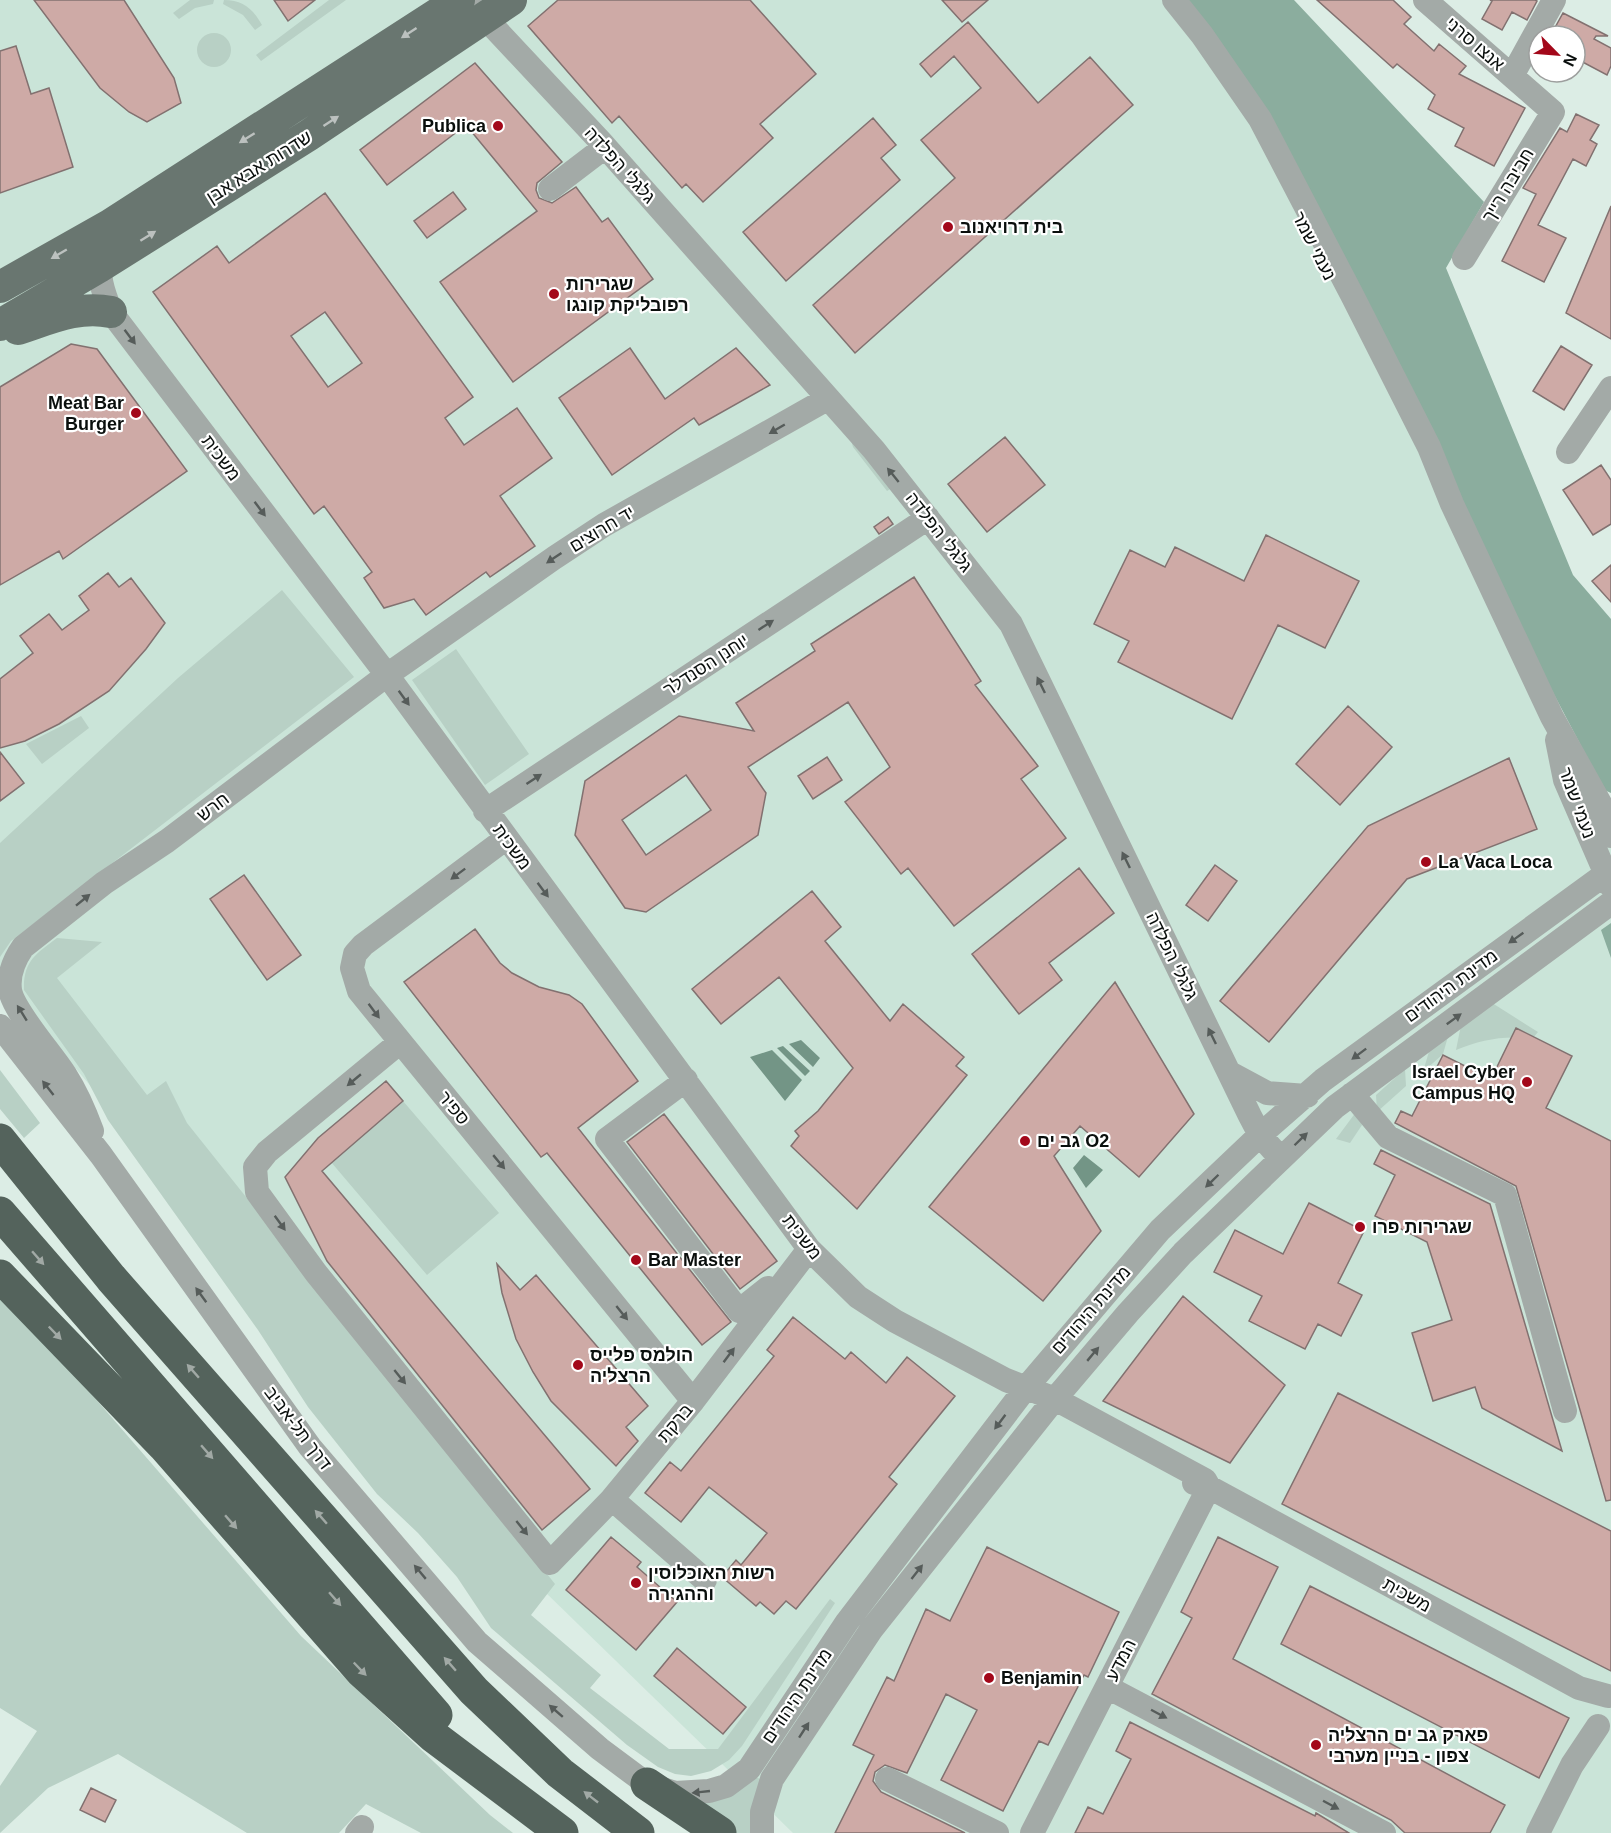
<svg xmlns="http://www.w3.org/2000/svg" width="1611" height="1833" font-family="Helvetica,Heebo,sans-serif">
  <rect width="100%" height="100%" fill="#dcede5"/>
  <path fill="#cae4d8" d="M0 0H1174L1260 119 1611 836V1833H793L397 1448 0 979Z"/>
  <path fill="#b8d0c5" d="M190 0H214L213 4 195 8 179 19 173 13Z
    M224 0C243 0 253 9 262 25L255 30 243 15 223 4Z
    M329 0H346L261 61 256 55Z
    M197 50a17 17 0 1 1 34 0a17 17 0 1 1-34 0Z
    M851 440 892 488 887 491 853 447Z
    M282 590 354 677 11 941 0 957V843L178 678Z
    M456 649 529 754 485 785 412 680Z
    M81 716 89 728 42 764 26 744Z
    M57 938 102 942 57 978 147 1095 166 1081 187 1123 555 1584 531 1615 601 1675 590 1688 669 1749H718L830 1599 835 1603 742 1746 729 1760 711 1771 691 1776 675 1774 658 1767 627 1745 491 1628 457 1577 418 1533 377 1494 308 1407 258 1330 108 1120 84 1074 24 990C23 961 36 954 57 938Z
    M1489 1001 1538 1032 1532 1039C1505 1035 1481 1040 1456 1050L1461 1025Z
    M1449 1033 1443 1054 1423 1072 1430 1048Z
    M1405 1069 1406 1086 1377 1112 1376 1095Z
    M0 1070 40 1123 24 1138 0 1109Z
    M403 1101 499 1213 427 1275 314 1142 321 1136 339 1156Z
    M1356 1112 1362 1125 1350 1143 1336 1139Z
    M0 1298 55 1352 301 1636 490 1815 513 1833H421L366 1804 339 1833H247L118 1754 48 1788 0 1833V1786L37 1731 0 1708Z
    M752 1775 762 1780 753 1833H730L695 1799Z"/>
  <path fill="#8bad9e" d="M1188 0H1294L1484 202 1446 268 1573 575 1611 619V793L1600 788 1588 759Z
    M1611 923V958L1601 930Z"/>
  <path fill="#739586" d="M801 1040 820 1058 813 1067 789 1044Z
    M783 1046 810 1071 805 1076 777 1048Z
    M772 1050 802 1080 785 1101 750 1057Z
    M1084 1155 1103 1170 1086 1188 1073 1168Z"/>
  <path fill="#ceaaa6" stroke="#827170" stroke-width="1.5" fill-rule="evenodd" d="M34 0H124L174 78 181 103 147 122 129 112 100 88Z
    M274 0H315L288 21Z
    M558 0H750L816 74 760 124 773 138 703 202 686 184 682 188 619 116 612 123 528 26Z
    M942 0H988L962 22Z
    M1317 0H1393L1411 17 1404 24 1434 51 1439 44 1466 66 1459 74 1525 108 1494 166 1455 146 1464 128 1428 109 1435 95 1397 64 1393 68Z
    M1490 0H1535L1537 1 1527 20 1512 12 1502 30 1482 19 1492 1Z
    M1563 13 1608 36H1596L1594 39 1611 48V66L1607 75 1575 58V36H1557L1552 33Z
    M968 22 1038 103 1090 57 1133 105 855 353 813 305 955 178 921 140 981 88 954 56 931 77 920 64Z
    M16 46 31 94 49 88 73 167 0 193V51Z
    M475 63 562 162 537 183 536 190 539 198 552 203 576 187 602 222 608 218 653 279 513 382 440 282 537 211 466 125 387 185 360 150Z
    M1576 114 1599 125 1590 140 1597 144 1586 166 1573 159 1538 225 1566 238 1544 282 1502 261 1536 194 1523 188 1560 128 1567 132Z
    M873 118 896 145 881 158 900 180 786 281 743 232Z
    M453 192 466 209 427 238 414 221Z
    M325 193 473 397 445 418 464 445 517 408 552 458 500 496 535 546 490 577 486 572 426 615 414 599 384 608 364 578 372 572 324 506 314 514 153 292 217 246 229 263ZM325 312 362 363 328 387 291 336Z
    M1611 206V339L1566 313Z
    M71 344 97 349 187 471 63 559 59 551 0 585V387Z
    M1561 346 1592 365 1564 410 1533 391Z
    M630 348 665 399 736 348 770 385 699 425 694 418 612 475 559 398Z
    M1005 437 1045 485 987 532 948 484Z
    M1601 465 1611 480V524L1593 535 1563 490Z
    M888 517 893 524 879 534 874 527Z
    M1266 535 1359 581 1325 648 1278 625 1232 719 1118 662 1129 641 1094 624 1130 550 1165 567 1175 547 1244 581Z
    M1611 565V602L1592 581Z
    M108 573 119 587 131 578 165 623 146 649 109 691 59 724 25 741 0 748V679L33 653 20 636 49 614 62 630 89 610 79 596Z
    M914 577 981 681 975 685 1038 766 1021 779 1066 838 954 926 908 868 901 874 845 802 890 767 848 702 748 767 766 793 758 835 646 912 625 908 575 835 585 781 679 716 754 731 736 703 815 651 811 644ZM686 775 711 810 646 855 622 820Z
    M1348 706 1392 747 1340 805 1296 764Z
    M0 752 24 783 0 801Z
    M827 757 842 780 813 799 798 776Z
    M1509 758 1537 829 1407 879 1269 1042 1220 1001 1368 826Z
    M1215 865 1237 881 1208 921 1186 905Z
    M1079 868 1114 913 1049 963 1062 980 1019 1014 972 954Z
    M244 875 301 955 267 980 210 899Z
    M812 891 841 927 825 941 890 1021 903 1004 964 1057 956 1066 967 1075 857 1209 791 1146 799 1136 795 1131 818 1111 853 1068 779 977 721 1024 692 989Z
    M475 929 500 963 512 973 539 987 569 995 582 1004 638 1081 578 1128 731 1322 702 1345 547 1153 541 1157 404 982Z
    M1115 982 1194 1114 1139 1177 1080 1126 1054 1156 1101 1231 1043 1301 929 1207Z
    M1516 1028 1572 1056 1546 1108 1611 1141V1500L1606 1501 1516 1186 1395 1123 1401 1111 1412 1116 1443 1055 1491 1079Z
    M386 1081 403 1101 322 1171 590 1489 542 1530 327 1261 285 1177 318 1138Z
    M664 1114 777 1261 740 1289 627 1142Z
    M1381 1150 1490 1204 1562 1451 1482 1408 1475 1387 1433 1401 1412 1333 1452 1320 1427 1242 1375 1216 1395 1175 1374 1164Z
    M1309 1203 1364 1231 1338 1283 1362 1295 1341 1336 1318 1324 1305 1349 1249 1321 1262 1296 1214 1272 1235 1230 1283 1254Z
    M497 1264 520 1290 536 1275 648 1406 626 1427 638 1441 616 1466 551 1401 533 1372 516 1339 502 1293Z
    M1183 1296 1285 1385 1230 1463 1103 1401Z
    M793 1317 845 1359 851 1352 886 1383 907 1357 955 1396 889 1477 897 1484 796 1609 786 1601 774 1614 760 1602 756 1606 722 1577 736 1560 741 1565 767 1533 709 1487 681 1522 645 1493 670 1462 681 1471 774 1356 767 1350Z
    M1338 1393 1611 1531V1671L1282 1504Z
    M611 1537 641 1562 637 1567 677 1602 636 1650 566 1590Z
    M1218 1537 1278 1567 1233 1659 1505 1805 1490 1833H1405L1391 1820 1152 1694 1192 1618 1181 1612Z
    M987 1547 1119 1612 1088 1677 1084 1675 1048 1745 1039 1741 1003 1811 941 1780 977 1710 946 1694 907 1773 885 1765 875 1772 873 1781 881 1792 965 1833H835L874 1755 853 1745 887 1677 894 1681 926 1609 950 1621Z
    M1310 1586 1569 1718 1539 1778 1281 1644Z
    M677 1648 746 1707 723 1734 654 1676Z
    M1130 1722 1315 1816 1316 1813 1349 1833H1075L1088 1807 1103 1814 1131 1759 1116 1751Z
    M91 1788 116 1800 105 1822 80 1810Z"/>
  <g fill="none" stroke-linecap="round" stroke-linejoin="round">
    <path stroke="#a3aaa7" stroke-width="24" d="M1174 0 1202 35 1260 119 1352 295 1429 447 1452 504 1552 717 1601 805 1611 836
      M1425 0 1553 112 1464 258
      M472 8 486 19 601 142 874 450 1011 624 1250 1116 1260 1135 1281 1159
      M1512 76 1554 0
      M550 189 605 147
      M101 253C97 275 103 292 111 312L387 675 809 1249 858 1297 895 1321 1006 1380 1055 1399 1205 1480 1209 1487
      M1568 452 1611 388
      M1557 740 1565 780 1611 886
      M485 811 928 518
      M505 839 363 945 355 954 352 968 359 991 693 1401
      M0 1026 101 1155 310 1447 477 1642 600 1749 647 1784 675 1793 709 1791 726 1786 749 1769 847 1622 1025 1389 1160 1230 1260 1135 1323 1080 1611 870
      M399 1043 267 1152 255 1167 257 1192 316 1273 550 1563 612 1499
      M1230 1073 1267 1093 1307 1096
      M686 1080 607 1139 739 1311 768 1288
      M1352 1094 1388 1137 1505 1195 1565 1411
      M92 1131C85 1112 77 1093 66 1076 54 1056 13 1011 10 990 8 974 14 960 23 947L104 883 167 841 387 675 554 558 604 525 827 399
      M1194 1483 1209 1487 1579 1688 1608 1696
      M705 1580 612 1499 693 1401 809 1249
      M1107 1687 1384 1833
      M887 1779 997 1833
      M357 1833 362 1827
      M762 1833V1812L772 1779 871 1630 1049 1406 1128 1313 1183 1253 1335 1107 1611 903
      M1032 1833 1209 1487
      M1538 1833 1572 1765 1598 1726"/>
    <path stroke="#697670" stroke-width="32" d="M0 287 110 225 459 0
      M0 325 99 267 309 135 511 0
      M18 329C49 319 78 305 111 312"/>
    <path stroke="#54635c" stroke-width="33" d="M0 1140 111 1278 474 1691 560 1773 638 1833
      M0 1213 436 1715
      M0 1276 164 1446 361 1671 433 1736 562 1833
      M647 1784 720 1833"/>
  </g>
  <defs><path id="oneway-solid" d="M-6-.8H1V-3.2L6.5 0L1 3.2V.8H-6Z" transform="scale(1.5)"/></defs>
  <g fill="#bcc1bf">
    <use href="#oneway-solid" transform="translate(409 33) rotate(147)"/>
    <use href="#oneway-solid" transform="translate(331 121) rotate(-33)"/>
    <use href="#oneway-solid" transform="translate(247 138) rotate(148)"/>
    <use href="#oneway-solid" transform="translate(148 236) rotate(-32)"/>
    <use href="#oneway-solid" transform="translate(59 254) rotate(150)"/>
  </g>
  <g fill="#565c5a">
    <use href="#oneway-solid" transform="translate(130 337) rotate(53)"/>
    <use href="#oneway-solid" transform="translate(777 429) rotate(150)"/>
    <use href="#oneway-solid" transform="translate(893 475) rotate(-129)"/>
    <use href="#oneway-solid" transform="translate(260 509) rotate(53)"/>
    <use href="#oneway-solid" transform="translate(554 558) rotate(146)"/>
    <use href="#oneway-solid" transform="translate(766 625) rotate(-33)"/>
    <use href="#oneway-solid" transform="translate(1041 685) rotate(-116)"/>
    <use href="#oneway-solid" transform="translate(404 698) rotate(54)"/>
    <use href="#oneway-solid" transform="translate(534 779) rotate(-33)"/>
    <use href="#oneway-solid" transform="translate(1126 860) rotate(-116)"/>
    <use href="#oneway-solid" transform="translate(458 874) rotate(143)"/>
    <use href="#oneway-solid" transform="translate(543 890) rotate(53)"/>
    <use href="#oneway-solid" transform="translate(83 900) rotate(-39)"/>
    <use href="#oneway-solid" transform="translate(1516 938) rotate(145)"/>
    <use href="#oneway-solid" transform="translate(374 1011) rotate(53)"/>
    <use href="#oneway-solid" transform="translate(22 1013) rotate(-122)"/>
    <use href="#oneway-solid" transform="translate(1454 1019) rotate(-36)"/>
    <use href="#oneway-solid" transform="translate(1212 1036) rotate(-116)"/>
    <use href="#oneway-solid" transform="translate(1359 1054) rotate(143)"/>
    <use href="#oneway-solid" transform="translate(354 1080) rotate(140)"/>
    <use href="#oneway-solid" transform="translate(48 1088) rotate(-128)"/>
    <use href="#oneway-solid" transform="translate(1301 1139) rotate(-44)"/>
    <use href="#oneway-solid" transform="translate(499 1162) rotate(50)"/>
    <use href="#oneway-solid" transform="translate(1212 1181) rotate(136)"/>
    <use href="#oneway-solid" transform="translate(280 1223) rotate(54)"/>
    <use href="#oneway-solid" transform="translate(201 1295) rotate(-126)"/>
    <use href="#oneway-solid" transform="translate(622 1313) rotate(51)"/>
    <use href="#oneway-solid" transform="translate(1093 1354) rotate(-50)"/>
    <use href="#oneway-solid" transform="translate(729 1355) rotate(-53)"/>
    <use href="#oneway-solid" transform="translate(400 1377) rotate(51)"/>
    <use href="#oneway-solid" transform="translate(1000 1422) rotate(127)"/>
    <use href="#oneway-solid" transform="translate(522 1528) rotate(51)"/>
    <use href="#oneway-solid" transform="translate(420 1572) rotate(-130)"/>
    <use href="#oneway-solid" transform="translate(917 1572) rotate(-52)"/>
    <use href="#oneway-solid" transform="translate(556 1711) rotate(-139)"/>
    <use href="#oneway-solid" transform="translate(1159 1714) rotate(28)"/>
    <use href="#oneway-solid" transform="translate(804 1730) rotate(-57)"/>
    <use href="#oneway-solid" transform="translate(701 1792) rotate(174)"/>
    <use href="#oneway-solid" transform="translate(1331 1805) rotate(28)"/>
  </g>
  <g fill="#a1a9a5">
    <use href="#oneway-solid" transform="translate(38 1258) rotate(49)"/>
    <use href="#oneway-solid" transform="translate(55 1333) rotate(46)"/>
    <use href="#oneway-solid" transform="translate(193 1371) rotate(-131)"/>
    <use href="#oneway-solid" transform="translate(207 1452) rotate(49)"/>
    <use href="#oneway-solid" transform="translate(321 1517) rotate(-131)"/>
    <use href="#oneway-solid" transform="translate(231 1522) rotate(49)"/>
    <use href="#oneway-solid" transform="translate(335 1599) rotate(49)"/>
    <use href="#oneway-solid" transform="translate(450 1664) rotate(-131)"/>
    <use href="#oneway-solid" transform="translate(360 1669) rotate(46)"/>
    <use href="#oneway-solid" transform="translate(591 1797) rotate(-142)"/>
  </g>
  <g fill="#a3081a" stroke="#fff" stroke-width="2">
    <circle cx="498" cy="126" r="6"/>
    <circle cx="948" cy="227" r="6"/>
    <circle cx="554" cy="294" r="6"/>
    <circle cx="136" cy="413" r="6"/>
    <circle cx="1426" cy="862" r="6"/>
    <circle cx="1527" cy="1082" r="6"/>
    <circle cx="1025" cy="1141" r="6"/>
    <circle cx="1360" cy="1227" r="6"/>
    <circle cx="636" cy="1260" r="6"/>
    <circle cx="578" cy="1365" r="6"/>
    <circle cx="636" cy="1583" r="6"/>
    <circle cx="989" cy="1678" r="6"/>
    <circle cx="1316" cy="1745" r="6"/>
  </g>
  <g text-anchor="middle" stroke-width="4.5" stroke-linejoin="round" paint-order="stroke">
    <g font-size="18" fill="#0a0f0d" stroke="#fff">
      <text transform="translate(1475 44) rotate(41)" y="6">אנצו סרני</text>
      <text transform="translate(620 165) rotate(48)" y="6">גלגלי הפלדה</text>
      <text transform="translate(259 167) rotate(-32)" y="6">שדרות אבא אבן</text>
      <text transform="translate(1508 185) rotate(-59)" y="6">חביבה רייך</text>
      <text transform="translate(1314 246) rotate(63)" y="6">נעמי שמר</text>
      <text transform="translate(221 458) rotate(53)" y="6">משכית</text>
      <text transform="translate(602 529) rotate(-31)" y="6">יד חרוצים</text>
      <text transform="translate(939 532) rotate(52)" y="6">גלגלי הפלדה</text>
      <text transform="translate(706 665) rotate(-33)" y="6">יוחנן הסנדלר</text>
      <text transform="translate(1577 803) rotate(70)" y="6">נעמי שמר</text>
      <text transform="translate(213 807) rotate(-37)" y="6">חרש</text>
      <text transform="translate(512 847) rotate(54)" y="6">משכית</text>
      <text transform="translate(1172 956) rotate(64)" y="6">גלגלי הפלדה</text>
      <text transform="translate(1451 986) rotate(-36)" y="6">מדינת היהודים</text>
      <text transform="translate(454 1108) rotate(50)" y="6">ספיר</text>
      <text transform="translate(802 1237) rotate(52)" y="6">משכית</text>
      <text transform="translate(1091 1310) rotate(-49)" y="6">מדינת היהודים</text>
      <text transform="translate(675 1423) rotate(-50)" y="6">ברקת</text>
      <text transform="translate(298 1428) rotate(53)" y="6">דרך תל-אביב</text>
      <text transform="translate(1407 1595) rotate(29)" y="6">משכית</text>
      <text transform="translate(1121 1660) rotate(-63)" y="6">המדע</text>
      <text transform="translate(797 1696) rotate(-56)" y="6">מדינת היהודים</text>
    </g>
    <g font-size="18" font-weight="bold" fill="#0a0f0d" stroke="#fff" text-anchor="start">
      <text x="486" y="132" text-anchor="end">Publica</text>
      <text x="960" y="233">בית דרויאנוב</text>
      <text x="566" y="290">שגרירות<tspan x="566" dy="21">רפובליקת קונגו</tspan></text>
      <text x="124" y="409" text-anchor="end">Meat Bar<tspan x="124" dy="21">Burger</tspan></text>
      <text x="1438" y="868">La Vaca Loca</text>
      <text x="1515" y="1078" text-anchor="end">Israel Cyber<tspan x="1515" dy="21">Campus HQ</tspan></text>
      <text x="1037" y="1147">גב ים O2</text>
      <text x="1372" y="1233">שגרירות פרו</text>
      <text x="648" y="1266">Bar Master</text>
      <text x="590" y="1361">הולמס פלייס<tspan x="590" dy="21">הרצליה</tspan></text>
      <text x="648" y="1579">רשות האוכלוסין<tspan x="648" dy="21">וההגירה</tspan></text>
      <text x="1001" y="1684">Benjamin</text>
      <text x="1328" y="1741">פארק גב ים הרצליה<tspan x="1328" dy="21">צפון - בניין מערבי</tspan></text>
    </g>
  </g>
  <g transform="translate(1557 54) rotate(115)"><circle r="28" fill="#ffffff" stroke="#9d9f9e" stroke-width="1.5"/>
  <path d="M0-4.5L10 22L0 15L-10 22Z" fill="#a3081a"/>
  <text y="-9" font-size="16" font-weight="bold" text-anchor="middle" fill="#0a0f0d">N</text>
  </g>
</svg>
